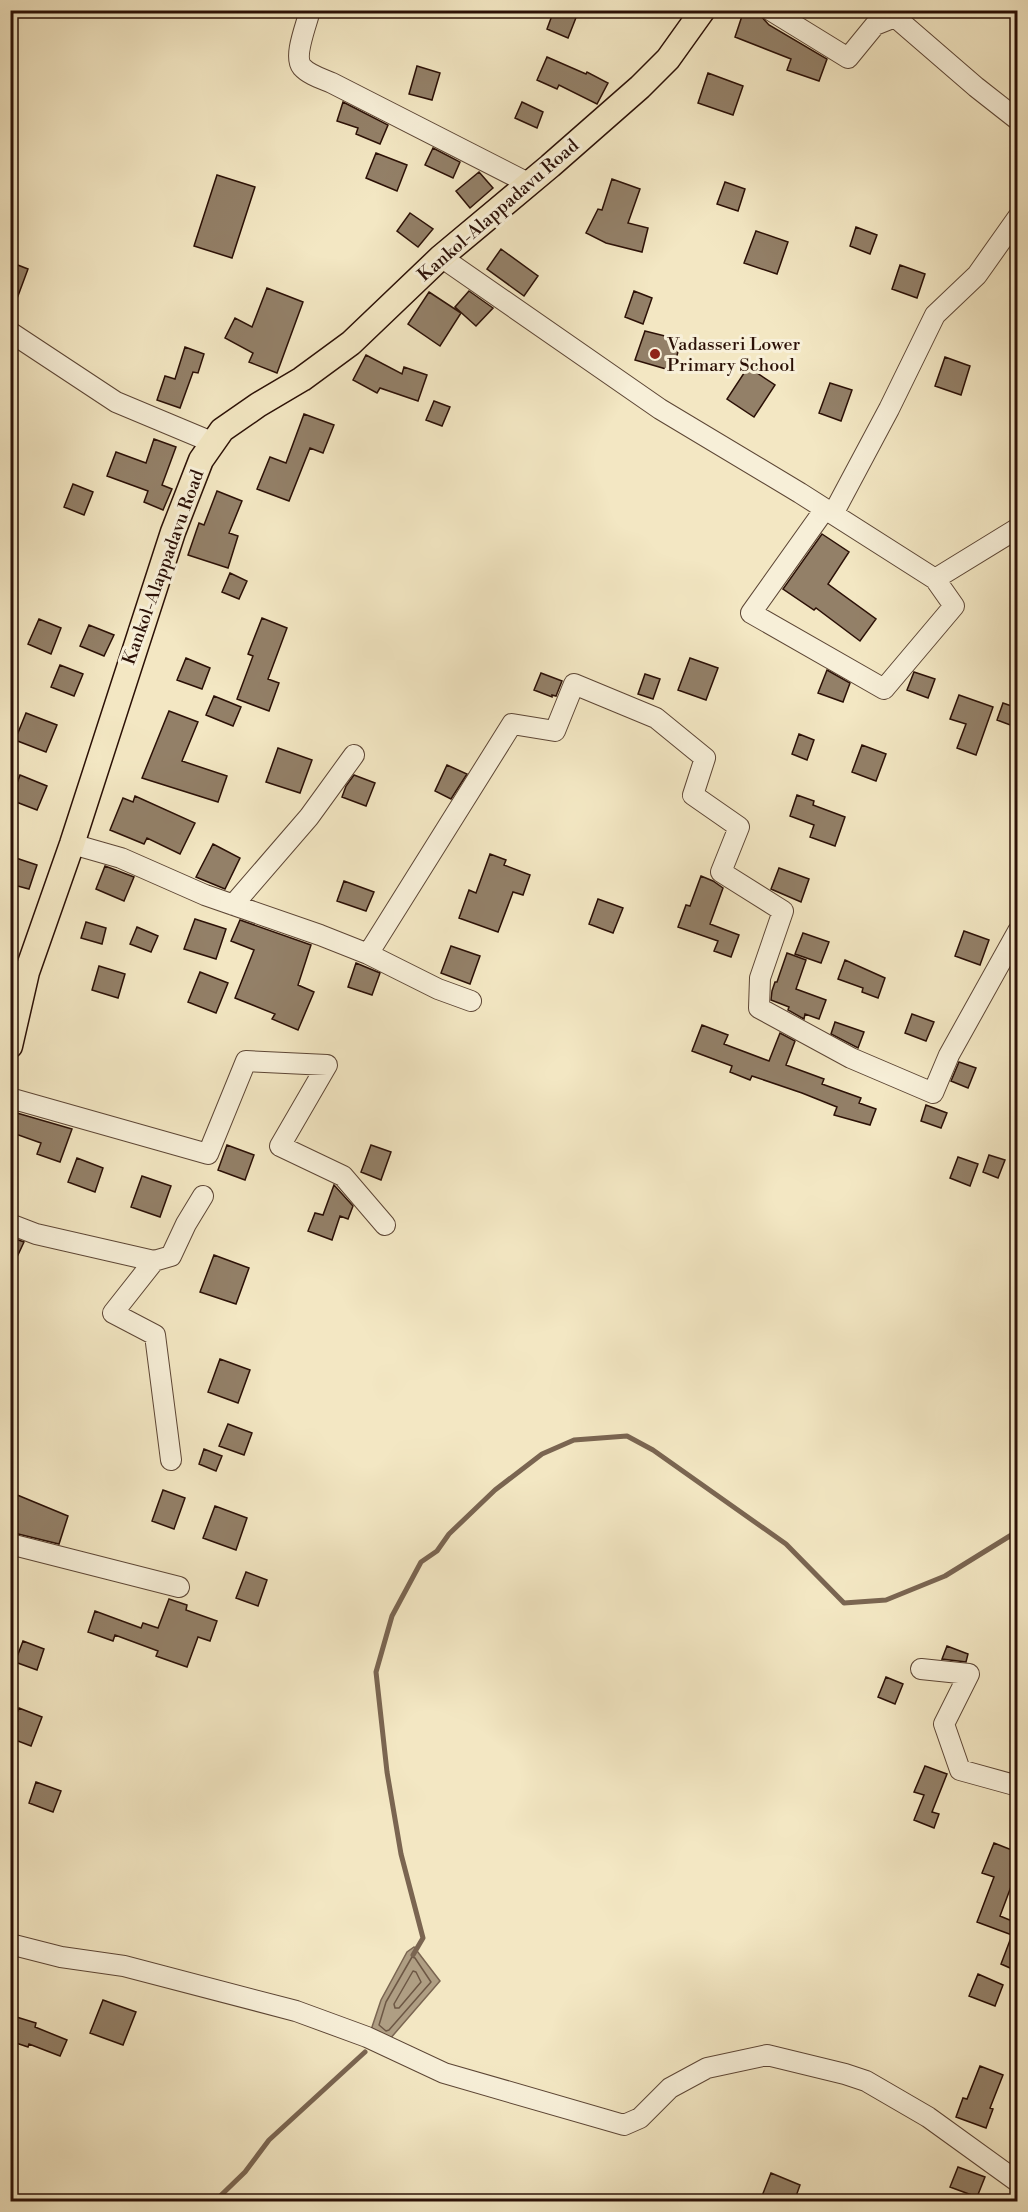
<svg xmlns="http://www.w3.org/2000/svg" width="1028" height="2212" font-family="'Libre Bodoni',serif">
  <rect width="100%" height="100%" fill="#f3e7c3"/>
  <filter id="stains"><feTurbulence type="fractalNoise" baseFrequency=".00333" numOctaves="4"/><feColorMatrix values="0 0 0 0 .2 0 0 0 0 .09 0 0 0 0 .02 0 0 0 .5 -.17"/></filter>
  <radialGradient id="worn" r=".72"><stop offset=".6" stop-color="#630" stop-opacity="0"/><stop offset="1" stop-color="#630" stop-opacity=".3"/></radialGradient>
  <path fill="#af9e83" stroke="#7a6551" stroke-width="1.5" d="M414 1947 440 1981 389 2040 371 2030 381 2000 407 1952Z"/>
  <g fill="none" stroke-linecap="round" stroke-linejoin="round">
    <path stroke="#6d5744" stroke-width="1.5" d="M412 1957 415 1958 431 1982 389 2030 386 2031 379 2025 386 2002Z
      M413 1971 416 1972 421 1982 399 2008H395L394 2004Z"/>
    <path stroke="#7a6551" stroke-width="5" d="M413 1955 423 1938 401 1854 387 1772 376 1672 392 1616 421 1562 437 1551 449 1534 495 1490 542 1454 574 1440 627 1436 653 1450 786 1544 844 1603 886 1600 945 1576 1013 1534 1018 1523
      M214 2202 245 2172 269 2140 365 2052"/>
  </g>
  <path fill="#938068" stroke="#2b1006" stroke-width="1.5" d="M554 10H579L568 38 547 29Z
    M744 10 759 14 769 25 827 59 819 81 787 70 791 59 735 37Z
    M547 57 586 74 587 72 608 83 597 104 559 85 557 89 537 80Z
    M417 66 440 73 432 100 409 94Z
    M708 73 743 86 733 115 698 103Z
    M343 102 388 125 380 144 356 134 358 128 337 121Z
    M522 102 543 112 537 128 515 118Z
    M433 148 460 162 453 178 425 165Z
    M376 153 407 165 397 191 366 178Z
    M479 172 493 188 470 208 456 191Z
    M217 175 255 187 232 258 194 246Z
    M612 179 640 189 628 223 648 228 642 252 606 243 586 233 598 209 602 210Z
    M725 182 745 189 738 211 717 204Z
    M410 213 433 229 418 247 397 231Z
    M856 227 877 235 870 254 850 246Z
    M756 231 788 242 777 274 744 263Z
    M501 249 538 276 524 296 487 269Z
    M10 262 28 269 12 312H10Z
    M900 265 925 274 917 298 892 289Z
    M267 288 303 302 277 373 249 362 253 353 225 338 235 318 252 327Z
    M469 291 493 308 476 326 455 307Z
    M634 291 652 298 643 324 625 317Z
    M429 292 461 313 440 346 408 324Z
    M645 331 681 340 673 371 635 360Z
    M185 347 204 354 198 373 193 372 180 408 157 400 165 376 175 379Z
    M366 355 402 374 404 367 427 375 418 401 380 388 377 393 353 380Z
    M945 357 970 366 961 395 935 386Z
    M748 367 775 385 754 417 727 399Z
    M830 383 852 390 841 421 819 413Z
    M434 401 450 407 442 426 426 420Z
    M304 414 334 425 323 453 310 448 289 501 257 489 270 457 286 463Z
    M154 439 176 447 162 485 172 489 163 510 144 502 148 491 107 476 116 452 146 463Z
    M73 484 93 492 84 515 64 507Z
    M217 491 242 501 229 533 238 536 228 568 188 555 199 523 204 525Z
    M822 534 849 552 828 584 876 619 860 641 816 608 814 610 783 589Z
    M230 573 247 581 239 599 222 592Z
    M262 618 287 628 268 679 279 683 269 711 237 699 253 656 248 654Z
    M39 619 61 628 51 654 28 644Z
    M89 625 114 635 104 656 80 646Z
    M186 658 210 668 202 689 177 680Z
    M690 658 718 668 706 700 678 690Z
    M60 665 83 674 74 696 51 687Z
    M827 670 850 683 843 702 818 693Z
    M914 672 935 679 928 698 907 690Z
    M541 673 562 681 556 696 552 695V697L534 690Z
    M645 674 660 679 653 699 638 694Z
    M959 695 993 707 976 755 957 748 966 724 950 719Z
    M214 696 241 707 233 726 206 715Z
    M1003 703 1017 708 1013 726 997 720Z
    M169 711 198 722 182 761 227 776 218 802 142 778Z
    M26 713 57 725 46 752 15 740Z
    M799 734 814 740 807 760 792 754Z
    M862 745 886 754 876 781 852 772Z
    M278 748 312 760 300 793 266 782Z
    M447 765 467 774 451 799 435 791Z
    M20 775 47 786 37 810 11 800Z
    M354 775 375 783 366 806 342 797 346 786Z
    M797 795 814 801 813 805 845 817 835 846 810 837 814 825 790 816Z
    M135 796 195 823 180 854 147 838 144 844 110 830 123 798 133 802Z
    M213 844 240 858 225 889 196 877Z
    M490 854 506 860 504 865 530 875 523 895 513 892 498 932 459 918 469 890 476 893Z
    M10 856 37 865 29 889 10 884Z
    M105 866 134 877 124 901 96 889Z
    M779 868 809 879 801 902 771 889Z
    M701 876 713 881 723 888 710 924 739 935 731 957 714 951 718 941 678 927 686 905 690 906Z
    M344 881 374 892 366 911 337 901Z
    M598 899 623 908 613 933 589 924Z
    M195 919 226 929 216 959 184 949Z
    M240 920 311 945 298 985 314 992 298 1030 272 1019 275 1014 235 998 254 950 231 941Z
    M86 922 106 928 102 944 81 938Z
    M137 927 158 936 151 952 130 944Z
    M964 931 989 940 980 965 955 956Z
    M803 933 829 942 821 963 795 954Z
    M451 946 480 956 470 984 441 973Z
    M787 953 806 960 796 989 826 1000 819 1019 805 1014 804 1019 788 1010 789 1007 771 1000 772 991 775 982H777Z
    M845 960 885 978 878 998 862 992 863 988 838 979Z
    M356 963 380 973 372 995 348 987Z
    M99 966 125 974 118 998 92 990Z
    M200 972 228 983 216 1013 188 1002Z
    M912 1014 934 1022 926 1041 905 1033Z
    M835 1022 864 1032 858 1048 831 1034Z
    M702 1025 728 1035 724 1044 769 1061 780 1033 795 1041 786 1065 824 1079 822 1084 861 1098 859 1103 876 1109 870 1125 834 1115 837 1107 802 1093 752 1076 750 1080 730 1072 732 1066 692 1051Z
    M959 1062 976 1068 968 1088 951 1081Z
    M926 1105 947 1113 941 1128 921 1121Z
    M10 1111 72 1129 60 1162 37 1154 41 1143 10 1132Z
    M227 1145 254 1155 245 1180 218 1170Z
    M371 1145 391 1152 381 1180 361 1172Z
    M989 1155 1005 1160 998 1178 983 1172Z
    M958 1157 978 1164 970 1186 950 1178Z
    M77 1158 103 1168 95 1192 68 1182Z
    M142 1176 171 1186 160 1217 131 1207Z
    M334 1185 353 1206 348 1219 340 1216 332 1240 308 1231 315 1213 323 1215Z
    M10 1237 24 1242 10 1272Z
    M214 1255 249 1268 236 1304 200 1292Z
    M220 1359 250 1370 238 1403 208 1392Z
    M228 1424 252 1433 244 1455 219 1446Z
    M204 1449 222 1456 216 1471 199 1464Z
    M163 1490 185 1498 174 1529 152 1521Z
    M10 1492 68 1516 59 1544 10 1532Z
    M215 1506 247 1518 236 1550 203 1538Z
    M246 1572 267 1580 258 1606 236 1598Z
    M169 1599 187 1605 186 1610 217 1621 210 1641 198 1637 187 1667 156 1656 158 1651 115 1635 113 1641 88 1632 95 1611 141 1628 143 1623 158 1628Z
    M23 1641 44 1649 37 1670 15 1662Z
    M947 1646 968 1654 966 1662 942 1659Z
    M886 1677 903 1684 895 1704 878 1697Z
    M19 1708 42 1717 31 1746 10 1738V1731Z
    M925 1766 947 1774 932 1812 939 1814 934 1828 914 1820 924 1795 914 1792Z
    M36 1782 61 1791 53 1812 29 1803Z
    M994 1843 1017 1852V1877L1014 1885 1012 1884 1000 1916 1017 1923V1971L1001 1964 1012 1935 977 1922 994 1877 982 1873Z
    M978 1974 1003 1985 995 2006 969 1996Z
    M103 2000 136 2012 123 2045 90 2033Z
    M10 2015 36 2023 35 2027 67 2040 60 2056 29 2044 28 2047 10 2041Z
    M980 2066 1003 2075 990 2108 993 2109 986 2128 956 2117 963 2098 967 2099Z
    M958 2167 985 2177 977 2197 950 2187Z
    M771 2173 800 2185 794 2202H776L762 2196Z"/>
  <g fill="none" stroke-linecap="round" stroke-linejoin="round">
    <g stroke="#5d4635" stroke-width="22">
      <path id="minor" d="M310 10C307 24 293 56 302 67 309 75 323 79 332 83L528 183
        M770 10 848 58 875 25 895 17 976 87 1018 120
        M441 257 660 409 800 493 935 579 1018 528
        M10 332 116 402 214 443
        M825 509 751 613 884 689 954 606 935 579
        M833 514 889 409 935 315 977 275 1018 217
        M72 844 121 858 205 895 320 935 368 954 438 989 471 1001
        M233 905 309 817 354 755
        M368 954 512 724 555 731 574 684 656 718 705 758 693 795 739 827 721 872 783 911 760 978 759 1008 851 1058 933 1093 949 1055 1018 931
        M10 1098 208 1154 246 1061 327 1065 280 1146 343 1176 385 1225
        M10 1224 36 1234 154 1261 171 1256 186 1224 203 1196
        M154 1261 113 1313 155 1335 171 1460
        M10 1544 179 1587
        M921 1669 969 1674 944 1724 960 1770 1018 1786
        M10 1944 61 1957 124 1966 296 2011 367 2037 444 2073 624 2125 640 2118 670 2088 707 2068 767 2055 845 2074 866 2081 928 2117 1018 2182"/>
    </g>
    <g stroke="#2b1006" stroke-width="27">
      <path id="major" d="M10 1046 27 972 72 844 173 532 201 460 222 430 258 405 302 379 351 343 441 257 550 166 640 87 668 59 703 10"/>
    </g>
    <use href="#minor" stroke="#f7efd8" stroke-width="20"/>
    <use href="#major" stroke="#f3e7c3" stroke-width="24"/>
  </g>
  <circle fill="#8f2418" stroke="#f7efd8" stroke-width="2" cx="655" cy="354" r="6"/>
  <g text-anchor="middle" stroke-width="6" stroke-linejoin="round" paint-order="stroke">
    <g font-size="18" fill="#2b1006" stroke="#f7efd8">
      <text transform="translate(498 210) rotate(-41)" y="6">Kankol-Alappadavu Road</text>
      <text transform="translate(163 567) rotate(-70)" y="6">Kankol-Alappadavu Road</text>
    </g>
    <g font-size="18" fill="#2b1006" stroke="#f7efd8" text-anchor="start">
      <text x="667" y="350">Vadasseri Lower<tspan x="667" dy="21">Primary School</tspan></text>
    </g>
  </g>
  <rect width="1028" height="2212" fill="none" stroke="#f3e7c3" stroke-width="36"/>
  <rect x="12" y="12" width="1004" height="2188" fill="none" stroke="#2b1006" stroke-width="3"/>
  <rect x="18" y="18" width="992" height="2176" fill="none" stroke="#2b1006" stroke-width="1.5"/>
  <rect width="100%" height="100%" filter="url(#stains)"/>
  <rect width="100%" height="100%" fill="url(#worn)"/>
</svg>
